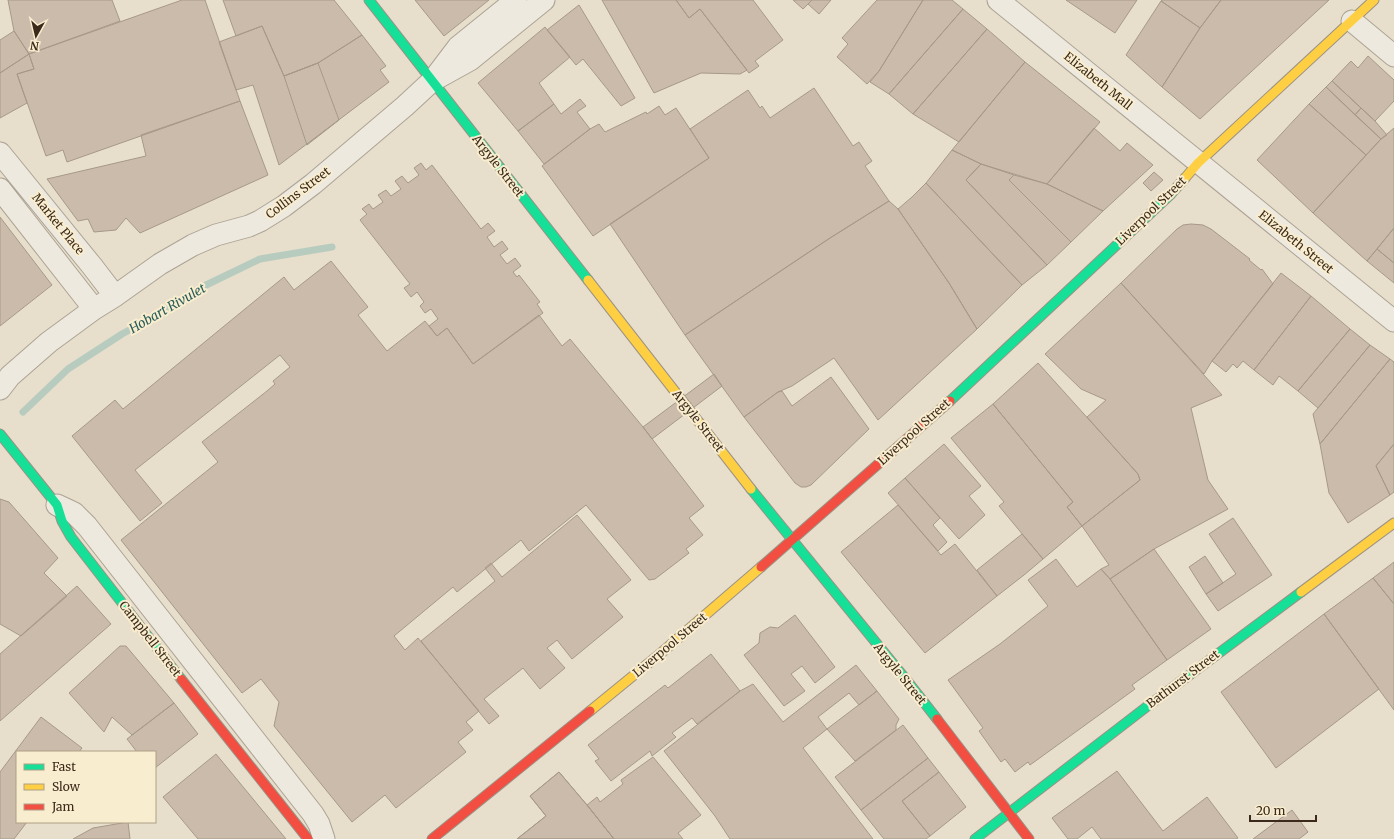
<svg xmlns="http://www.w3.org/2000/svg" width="1394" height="839" font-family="Merriweather,serif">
  <rect width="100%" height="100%" fill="#e7decb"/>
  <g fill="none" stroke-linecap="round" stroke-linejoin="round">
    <path stroke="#b7ccbf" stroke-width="7" d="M23 412 68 369 122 334 159 314 202 287 260 259 332 247"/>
  </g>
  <path fill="#cbbbab" stroke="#a7998a" d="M8 0H112L120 21 29 54 14 31Z
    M182 0H205L240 101 67 162 63 150 46 156 17 74 34 69 29 54Z
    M223 0H334L362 35 318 63 284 76 262 26 236 36Z
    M415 0H489L444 36Z
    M602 0H676L689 18 700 9 747 70 740 74 701 73 654 93Z
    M676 0H753L783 40 755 61 759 66 749 73 700 9 689 18Z
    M793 0H812L803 9Z
    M812 0H831L819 14 808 4Z
    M877 0H923L879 71 867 84 837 57 848 44 842 38Z
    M923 0H952L963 9 889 94 870 82 879 71Z
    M1066 0H1137L1115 33Z
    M1162 0H1221L1200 28 1161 1Z
    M1221 0H1329L1200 119 1162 87 1200 28Z
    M1161 1 1200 28 1162 87 1126 55Z
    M579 5 635 98 621 106 583 59 576 65 547 30Z
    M963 9 987 29 913 114 889 94Z
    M262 26 284 76 318 63 362 35 386 66 380 70 389 82 279 165 253 85 236 90 219 42Z
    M545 27 570 57 539 83 554 104 518 131 478 83Z
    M987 29 1025 62 959 142 913 114Z
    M14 31 29 54 0 73V40Z
    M29 54 34 69 17 74 27 103 0 118V73Z
    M1368 56 1394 80V101L1375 121 1332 81 1351 61 1358 68Z
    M1025 62 1100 122 1047 184 981 164 952 150Z
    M318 63 339 120 307 145 284 76Z
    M1332 81 1361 108 1355 115 1326 87Z
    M1326 87 1381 139 1366 155 1309 104Z
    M814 88 853 146 859 142 865 151 872 161 865 166 889 201 830 238 685 335 610 224 709 158 690 129 748 90 760 108 762 106 770 118Z
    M580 99 586 106 577 112 590 129 544 164 518 131 554 104 561 114Z
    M240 101 268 175 140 233 126 218 116 230 94 232 88 219 78 221 47 179 146 156 141 135Z
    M1309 104 1366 155 1313 213 1257 160Z
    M659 106 665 115 676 108 709 158 593 236 542 166 590 129 599 124 605 132 646 112 647 114Z
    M1361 108 1375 121 1387 135 1381 139 1355 115Z
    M1094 128 1120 151 1127 143 1153 165 1103 211 1047 184Z
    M1394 128V228L1367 261 1313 213 1381 139Z
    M952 150 981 164 966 180 1047 265 1022 285 926 183Z
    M421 163 426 170 432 165 481 229 488 223 495 231 487 237 494 247 502 241 508 249 500 255 507 264 515 258 521 266 513 272 517 277 519 275 540 302 537 304 543 313 473 364 447 328 437 336 429 326 438 319 431 309 425 313 420 306 424 302 417 292 411 297 404 288 410 284 360 220 367 214 362 209 369 204 373 209 383 202 378 195 386 190 391 196 401 189 395 181 402 176 408 183 419 175 414 168Z
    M981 164 1014 175 1009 180 1071 242 1047 265 966 180Z
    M1154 172 1163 180 1151 191 1143 183Z
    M1014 175 1047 184 1103 211 1071 242 1009 180Z
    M926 183 1022 285 977 329 949 283 898 209 912 197Z
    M889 201 898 209 949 283 977 329 878 420 834 358 792 386 778 392 744 417 685 335 830 238Z
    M0 217 52 285 0 326Z
    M1191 224 1203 225 1211 229 1250 259 1249 260 1261 270 1262 269 1273 284 1212 361 1204 374 1121 283 1177 229 1183 225Z
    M1394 228V263L1377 249Z
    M1377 249 1394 263V283L1367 261Z
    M331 261 368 307 358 315 387 351 425 321 437 336 447 328 473 364 539 315 562 346 570 339 643 427 704 506 689 518 703 535 686 549 689 553 655 579 649 580 586 505 529 551 521 540 457 592 453 587 394 636 405 650 418 638 479 711 466 722 473 730 458 742 466 752 396 808 385 795 352 822 274 726 279 702 261 679 242 693 121 540 218 462 202 442 267 391 275 384 273 381 290 367 280 355 135 470 162 503 140 521 72 436 115 400 123 409 284 277 294 290Z
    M1281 273 1311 296 1254 370 1243 361 1237 368 1233 364 1226 372 1212 361Z
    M1121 283 1222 395 1191 408 1208 480 1228 509 1154 549 1110 579 1101 569 1109 565 1082 526 1140 480 1138 474 1087 417 1106 400 1081 389 1045 354Z
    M1311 296 1350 329 1298 391 1279 376 1273 385 1254 370Z
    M1350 329 1370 345 1318 408 1298 391Z
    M1370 345 1390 359 1320 444 1313 414Z
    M1390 359 1394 362V444L1376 466 1390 495 1348 523 1329 493 1320 444Z
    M1038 363 1138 474 1140 480 1082 526 1067 507 1073 502 993 404Z
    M714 374 722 386 652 439 643 427Z
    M831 377 869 429 811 485 806 487H801L795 483 744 417 778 392 782 391 792 406Z
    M993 404 1073 502 1067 507 1082 526 1043 559 999 506 1004 502 951 438Z
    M944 444 981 486 969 496 985 515 959 539 905 478Z
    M1394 444V492L1390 495 1376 466Z
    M905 478 940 518 933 525 947 542 938 551 888 493Z
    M0 499 9 502 58 558 44 573 67 596 21 636 0 624Z
    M898 505 941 555 955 544 997 596 925 653 841 552Z
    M577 515 631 580 607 599 623 617 572 659 557 640 547 648 565 668 540 689 523 668 484 699 499 716 489 724 421 641 495 581 485 568 491 563 502 577Z
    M1233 518 1272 575 1218 611 1206 594 1236 574 1209 534Z
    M1022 534 1043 559 1024 575 997 596 977 570Z
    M1154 549 1211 629 1167 660 1110 579Z
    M1205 556 1223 583 1206 594 1189 567Z
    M1056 559 1077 587 1101 569 1110 579 1167 660 1132 685 1135 689 1030 765 1028 762 1015 772 1005 759 1001 762 979 731 983 728 948 680 1000 644 1048 606 1028 580Z
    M1394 562V604L1373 578Z
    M1373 578 1394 604V710L1324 614Z
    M77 586 111 624 0 721V654Z
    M1324 614 1379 689 1276 768 1221 692Z
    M795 615 835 667 815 683 802 666 791 674 805 691 784 706 744 655 759 643 760 633 770 627 778 628Z
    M120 646H126L174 703 132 735 112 717 104 732 69 693Z
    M711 654 740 691 697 724 692 718 672 733 676 737 652 756 650 751 611 781 595 761 599 759 588 745 665 685 668 688Z
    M856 665 877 691 859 705 849 693 818 717 827 729 803 748 873 839H730L715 816 664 751 740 691 753 684 783 722Z
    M877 691 899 719 896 725V730L855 761 827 729Z
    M174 703 198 734 155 768V752H137L127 739Z
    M41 717 82 748 79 752H17V822H27L14 839H0V772Z
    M903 725 928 758 861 810 835 777Z
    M216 754 286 839H198L163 797Z
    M653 757 701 815 678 833 683 839H614L587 805 597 797 600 802 623 784 621 780Z
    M928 758 939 772 902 801 930 836 926 839H884L861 810Z
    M1117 771 1163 831 1207 797 1238 838 1236 839H1101L1092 827 1077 839H1068L1052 818Z
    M559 772 587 805 614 839H517L546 816 530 796Z
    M559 772 587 805 614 839H517L546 816 530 796Z
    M939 772 966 807 930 836 902 801Z
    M1292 810 1308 832 1299 839H1253Z
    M128 822 130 839H73L93 828Z"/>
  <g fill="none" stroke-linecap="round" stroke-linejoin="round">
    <g stroke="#aca395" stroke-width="23">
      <path id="street" d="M998 0 1394 321
        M1352 21 1394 56
        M436 76 458 47 516 0
        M0 153 92 266 115 296
        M0 189 94 309
        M0 389 10 376 49 342 94 309 115 296 160 264 193 245 216 235 249 226 260 221 284 206 313 184 405 106 432 81 470 60 544 0
        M57 505 74 513 87 526 313 814 319 824 324 839"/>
    </g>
    <g stroke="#9b9284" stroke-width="11">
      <path id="fast" d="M369 0 588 280
        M950 401 1170 195 1185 178
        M0 434 57 505 62 521 71 537 181 679
        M751 489 908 682 937 719
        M975 839 1145 708 1301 592"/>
    </g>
    <g stroke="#9b9284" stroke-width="11">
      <path id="slow" d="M1185 178 1198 163 1374 0
        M588 280 751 489
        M1301 592 1394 523
        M590 711 661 653 761 567"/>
    </g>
    <g stroke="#9b9284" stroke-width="11">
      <path id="jam" d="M761 567 950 401
        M181 679 308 839
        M937 719 1029 839
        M432 839 590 711"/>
    </g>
    <use href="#street" stroke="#eee9de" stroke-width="21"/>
    <use href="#fast" stroke="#16e098" stroke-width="9"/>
    <use href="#slow" stroke="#ffcf43" stroke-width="9"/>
    <use href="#jam" stroke="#f24e42" stroke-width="9"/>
  </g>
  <g text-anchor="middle" stroke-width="4" stroke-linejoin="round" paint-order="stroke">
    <g font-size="12" fill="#3b2a1b" stroke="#f9edcf">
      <text transform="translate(1098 81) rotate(39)" y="4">Elizabeth Mall</text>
      <text transform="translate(498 166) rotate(52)" y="4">Argyle Street</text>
      <text transform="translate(298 193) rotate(-37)" y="4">Collins Street</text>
      <text transform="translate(1151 211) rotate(-44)" y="4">Liverpool Street</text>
      <text transform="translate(58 224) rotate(51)" y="4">Market Place</text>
      <text transform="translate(1296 242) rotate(39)" y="4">Elizabeth Street</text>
      <text transform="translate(698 421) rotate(52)" y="4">Argyle Street</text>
      <text transform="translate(914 432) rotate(-42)" y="4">Liverpool Street</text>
      <text transform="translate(150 639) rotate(52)" y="4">Campbell Street</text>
      <text transform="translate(670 645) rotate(-40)" y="4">Liverpool Street</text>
      <text transform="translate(900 674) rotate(51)" y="4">Argyle Street</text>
      <text transform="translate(1183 679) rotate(-37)" y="4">Bathurst Street</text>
    </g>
    <g font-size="13" font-style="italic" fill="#295d59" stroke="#f9edcf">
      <text transform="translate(167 308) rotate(-30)" y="5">Hobart Rivulet</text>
    </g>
  </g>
  <rect x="16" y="751" width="140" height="72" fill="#f9edcf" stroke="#ad9f87"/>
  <rect x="24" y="764" width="20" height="6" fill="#16e098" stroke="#ad9f87"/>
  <text x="52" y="771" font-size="12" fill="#3b2a1b">Fast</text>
  <rect x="24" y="784" width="20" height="6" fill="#ffcf43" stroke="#ad9f87"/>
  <text x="52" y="791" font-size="12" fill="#3b2a1b">Slow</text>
  <rect x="24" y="804" width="20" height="6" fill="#f24e42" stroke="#ad9f87"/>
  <text x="52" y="811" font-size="12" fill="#3b2a1b">Jam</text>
  <g transform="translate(36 36) rotate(188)" stroke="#f9edcf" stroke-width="3" paint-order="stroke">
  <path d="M0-3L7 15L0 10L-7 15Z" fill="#3b2a1b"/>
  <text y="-6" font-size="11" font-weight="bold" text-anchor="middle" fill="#3b2a1b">N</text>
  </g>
  <path d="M1250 815v6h66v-6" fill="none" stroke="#3b2a1b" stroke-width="2"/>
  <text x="1256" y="815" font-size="12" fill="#3b2a1b" stroke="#f9edcf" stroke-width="3" paint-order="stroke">20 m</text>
</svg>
